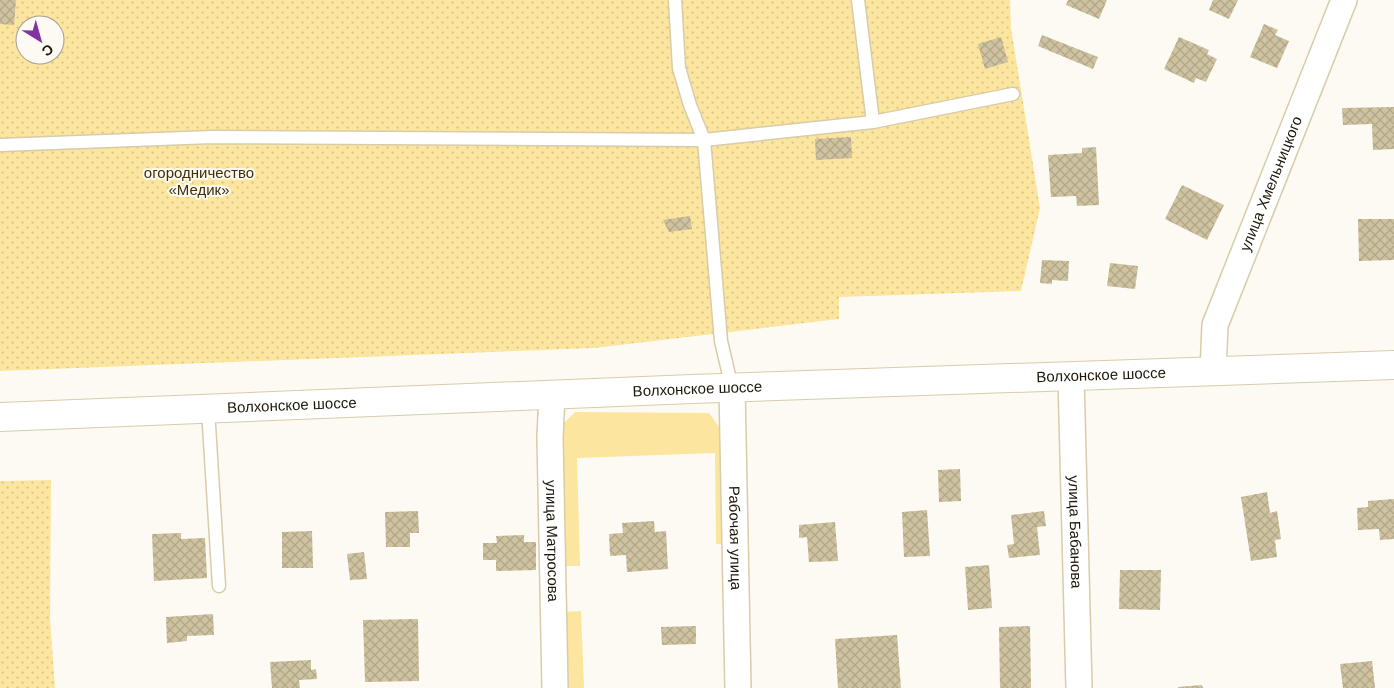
<svg xmlns="http://www.w3.org/2000/svg" width="1394" height="688" font-family="Arial,sans-serif">
  <defs>
    <pattern id="garden-dots" width="8" height="8" patternUnits="userSpaceOnUse" patternTransform="scale(1.25)"><rect width="8" height="8" fill="#fce59e"/><path d="M2 2h.1M6 6h.1" fill="none" stroke="#d7c487" stroke-width="1.8" stroke-linecap="round"/></pattern>
    <pattern id="building-cross-hatch" width="8" height="8" patternUnits="userSpaceOnUse" patternTransform="scale(1.25)"><rect width="8" height="8" fill="#cec2a0"/><path d="M0 0l8 8M0 8l8-8" fill="none" stroke="#b0a688"/></pattern>
  </defs>
  <rect width="100%" height="100%" fill="#fdfaf3"/>
  <path fill="#fce59e" d="M575 412 709 413 722 431 726 544H716L715 453 577 458 580 566H561V451L564 423Z
    M581 611 584 688H563L561 612Z"/>
  <path fill="url(#garden-dots)" fill-rule="evenodd" d="M0 0H1010L1011 28 1040 208 1021 291 839 297V319L594 348 0 371ZM25 25H55V55H25Z
    M51 480 50 618 55 688H0V481Z"/>
  <path fill="url(#building-cross-hatch)" d="M0 0H16L14 25 0 24Z
    M1068 0H1107L1099 19 1066 5Z
    M1213 0H1238L1229 19 1209 10Z
    M1264 24 1278 30 1275 35 1289 41 1277 68 1250 57Z
    M1042 35 1098 57 1093 69 1038 46Z
    M1001 37 1008 62 985 69 978 44Z
    M1179 37 1209 50 1207 54 1217 59 1206 82 1196 78 1194 83 1164 69Z
    M1394 107V149L1373 150 1372 124 1343 125 1342 108Z
    M851 137 852 158 816 160 815 139Z
    M1096 147 1099 205 1077 206 1076 196 1051 197 1048 155 1082 153V148Z
    M1182 185 1224 205 1207 240 1165 219Z
    M690 216 692 229 669 232 663 220Z
    M1358 219H1394V260L1359 261Z
    M1042 260 1069 261 1068 281 1052 280V284L1040 283Z
    M1110 263 1138 266 1135 289 1107 286Z
    M960 469 961 501 939 502 938 470Z
    M1267 492 1270 513 1277 511 1281 539 1275 540 1277 557 1251 561 1241 497Z
    M1394 499V539L1380 540 1379 529 1358 530 1357 508 1368 507V501Z
    M927 510 930 556 904 557 902 512Z
    M418 511 419 533H410V547H386L385 512Z
    M1044 511 1046 526 1037 527 1040 555 1009 558 1007 545 1014 544 1011 515Z
    M654 521 655 532 666 531 668 569 627 572 626 555 610 556 609 534 623 533 622 523Z
    M835 522 838 561 809 562 807 537 799 538V525Z
    M312 531 313 568H282V532Z
    M181 533V539L205 538 207 578 154 581 152 534Z
    M524 535V542H536V570L496 571V560H483V543H497L496 536Z
    M364 552 367 579 350 580 347 554Z
    M989 565 992 608 968 610 965 567Z
    M1120 570H1161L1160 610 1119 609Z
    M213 614 214 635 187 636V641L167 643 166 617Z
    M418 619 419 681 365 682 363 620Z
    M696 626V644L662 645 661 627Z
    M1030 626 1031 688H1000L999 627Z
    M897 635 901 688H838L835 639Z
    M311 660V670L316 669 317 679 299 680 300 688H272L270 662Z
    M1372 661 1375 688H1343L1340 664Z
    M1202 685 1203 688H1178V687Z"/>
  <g fill="none" stroke-linecap="round" stroke-linejoin="round">
    <g stroke="#d8cca9" stroke-width="15">
      <path id="lane" d="M675 0 679 68 690 105 704 140 721 341 732 388
        M858 0 873 122
        M0 145 212 137 704 140 873 122 1013 94
        M208 409 219 586"/>
    </g>
    <g stroke="#d8cca9" stroke-width="28">
      <g id="street">
        <path id="s1" d="M1213 372 1215 325 1344 0"/>
        <path id="s2" d="M1071 377 1079 688"/>
        <path id="s3" d="M732 388 738 688"/>
        <path id="s4" d="M552 395 550 437 555 688"/>
      </g>
    </g>
    <g stroke="#d8cca9" stroke-width="30">
      <g id="secondary">
        <path id="s5" d="M0 417 692 389 1394 365"/>
      </g>
    </g>
    <use href="#lane" stroke="#fff" stroke-width="12"/>
    <use href="#street" stroke="#fff" stroke-width="25"/>
    <use href="#secondary" stroke="#fff" stroke-width="28"/>
  </g>
  <g text-anchor="middle" stroke-width="4" stroke-linejoin="round" paint-order="stroke">
    <g font-size="15" fill="#3d3108" stroke="#fdfaf3">
      <text x="199" y="178">огородничество<tspan x="199" dy="17">«Медик»</tspan></text>
    </g>
    <g font-size="15" fill="#1c170a" stroke="#fdfaf3">
      <text dy="5" stroke="none"><textPath href="#s1" startOffset="199">улица Хмельницкого</textPath></text>
      <text dy="5" stroke="none"><textPath href="#s5" startOffset="1102">Волхонское шоссе</textPath></text>
      <text dy="5" stroke="none"><textPath href="#s5" startOffset="698">Волхонское шоссе</textPath></text>
      <text dy="5" stroke="none"><textPath href="#s5" startOffset="292">Волхонское шоссе</textPath></text>
      <text dy="5" stroke="none"><textPath href="#s2" startOffset="155">улица Бабанова</textPath></text>
      <text dy="5" stroke="none"><textPath href="#s3" startOffset="150">Рабочая улица</textPath></text>
      <text dy="5" stroke="none"><textPath href="#s4" startOffset="146">улица Матросова</textPath></text>
    </g>
  </g>
  <g transform="translate(40 40) rotate(143)"><circle r="24" fill="#fdfaf3" stroke="#a39f96"/>
  <path d="M0-4L9 19L0 12L-9 19Z" fill="#8232a2"/>
  <text y="-8" font-size="14" font-weight="bold" text-anchor="middle" fill="#1c170a">С</text>
  </g>
</svg>
